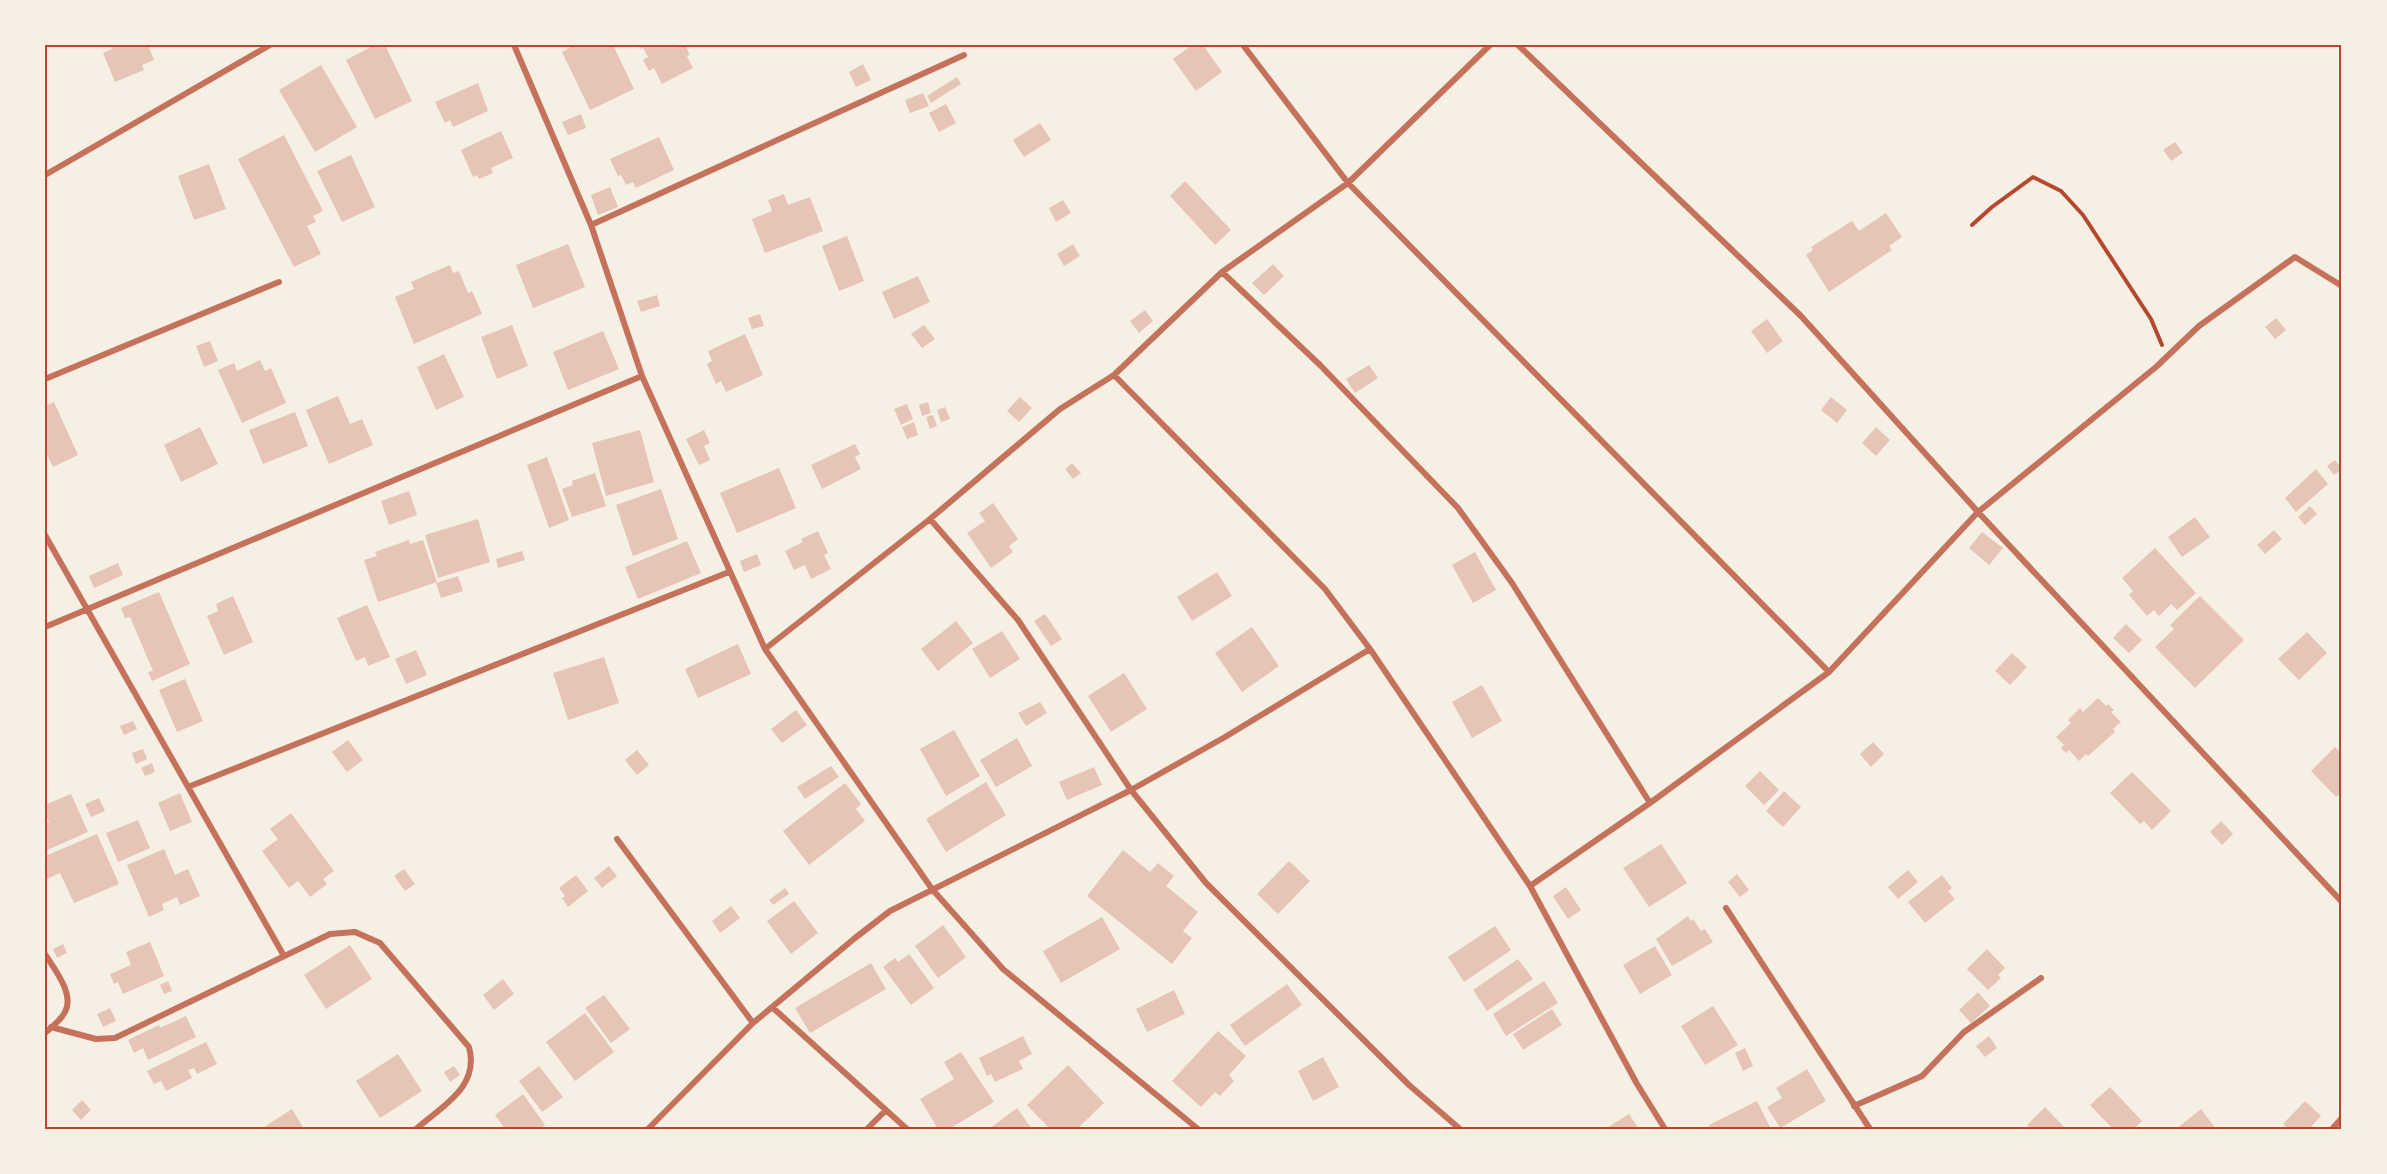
<svg xmlns="http://www.w3.org/2000/svg" width="2387" height="1174" font-family="Barlow,sans-serif">
  <rect width="100%" height="100%" fill="#f6efe4"/>
  <path fill="#e6c5b7" d="M110 45H148L154 60 142 65 144 70 115 82 103 53 112 49Z
    M375 45H385L412 101 375 119 346 60Z
    M575 45H613L634 89 590 110 562 52Z
    M638 45H685L690 55 687 56 693 68 662 84 654 68 649 71 643 60 648 57 643 48 640 49Z
    M1192 45H1203L1222 72 1196 91 1173 59Z
    M863 64 871 80 856 87 849 72Z
    M321 65 357 127 315 152 279 90Z
    M957 77 961 84 931 103 927 96Z
    M478 83 488 111 453 127 450 120 445 123 435 102Z
    M923 93 929 106 910 113 905 100Z
    M946 104 956 123 939 132 929 113Z
    M581 114 586 128 568 135 562 122Z
    M1040 123 1051 140 1024 157 1013 140Z
    M501 131 513 158 491 168 493 173 479 179 477 175 473 177 461 150Z
    M284 135 323 211 313 216 316 222 307 226 321 254 294 267 238 159Z
    M659 137 674 170 636 188 633 182 626 185 621 175 618 176 610 159Z
    M2175 142 2183 153 2171 161 2163 150Z
    M351 155 375 207 342 222 317 171Z
    M209 164 226 209 194 220 178 176Z
    M1185 181 1231 230 1215 245 1170 196Z
    M610 187 618 207 598 215 591 195Z
    M784 194 788 205 810 197 823 231 765 253 752 219 772 211 768 200Z
    M1063 200 1071 213 1056 222 1049 208Z
    M1886 213 1902 237 1889 246 1892 250 1829 292 1806 255 1813 250 1811 247 1852 221 1859 231Z
    M847 236 864 281 839 291 822 246Z
    M568 244 585 287 533 308 516 265Z
    M1073 244 1080 256 1064 266 1057 254Z
    M1273 264 1284 276 1264 295 1252 283Z
    M450 265 453 273 459 271 468 293 472 291 482 314 414 344 395 297 414 289 411 282Z
    M918 276 930 302 894 319 882 292Z
    M657 295 660 306 641 312 637 301Z
    M1145 310 1153 321 1139 333 1130 321Z
    M760 314 764 326 752 329 748 318Z
    M2276 318 2286 330 2275 339 2265 327Z
    M1767 319 1783 341 1767 353 1751 331Z
    M512 325 528 366 497 379 481 337Z
    M924 325 935 339 922 348 911 334Z
    M603 331 619 369 568 390 553 352Z
    M745 334 763 375 726 392 721 381 716 384 707 364 712 361 708 351Z
    M210 341 218 361 204 367 196 346Z
    M444 354 464 397 436 410 417 367Z
    M260 360 265 371 271 368 286 403 242 423 218 370 234 363 237 371Z
    M1369 365 1378 378 1355 393 1346 379Z
    M338 396 350 424 362 419 373 445 329 464 306 410Z
    M1020 397 1032 408 1019 422 1007 411Z
    M1831 397 1847 410 1837 423 1821 410Z
    M54 402 78 455 53 467 45 450V406Z
    M928 402 931 413 922 416 919 405Z
    M907 404 913 419 901 425 894 409Z
    M945 407 950 419 941 422 937 410Z
    M295 412 308 446 263 464 249 430Z
    M933 415 937 426 930 429 926 417Z
    M914 422 918 435 907 439 902 427Z
    M200 427 218 464 181 482 164 445Z
    M1876 427 1890 440 1876 456 1862 443Z
    M640 430 654 482 606 496 592 443Z
    M704 430 710 443 704 446 710 460 699 465 686 439Z
    M855 444 860 454 855 457 861 469 822 489 811 465Z
    M547 457 569 520 549 528 527 465Z
    M2335 460 2342 469 2334 475 2327 466Z
    M1072 463 1081 473 1073 479 1065 469Z
    M779 468 796 508 737 533 720 493Z
    M2316 469 2328 484 2296 512 2285 498Z
    M595 473 606 506 572 517 562 489 573 485 572 481Z
    M661 489 678 539 633 556 616 505Z
    M409 491 417 515 389 525 381 501Z
    M993 503 1018 539 1009 546 1013 552 991 568 967 533 985 521 979 513Z
    M2310 506 2317 514 2305 525 2298 517Z
    M2195 517 2210 537 2182 557 2168 537Z
    M478 519 490 562 438 578 425 535Z
    M2274 530 2282 539 2265 554 2257 545Z
    M818 531 828 553 824 555 831 569 811 579 805 565 794 570 785 551 803 542 801 539Z
    M1982 532 2003 548 1989 565 1969 548Z
    M409 540 410 544 423 540 437 582 378 602 364 560 377 556 375 552Z
    M687 541 701 573 638 599 625 567Z
    M2155 548 2196 593 2177 610 2171 604 2159 616 2154 610 2147 616 2129 595 2133 591 2122 578Z
    M522 551 525 560 498 568 496 559Z
    M1475 552 1496 590 1473 603 1452 565Z
    M757 554 761 565 744 572 740 561Z
    M118 563 123 575 94 588 89 576Z
    M1217 572 1232 596 1192 621 1177 597Z
    M458 576 463 591 441 598 436 583Z
    M159 592 190 664 152 681 148 672 153 671 130 617 125 618 121 608Z
    M233 596 253 642 224 655 207 616 218 611 216 604Z
    M2200 596 2244 640 2195 688 2155 647 2174 629 2170 625Z
    M367 605 390 657 368 666 365 657 356 661 337 618Z
    M1045 614 1062 639 1051 646 1034 621Z
    M956 621 973 643 938 671 921 649Z
    M2126 624 2142 640 2129 653 2113 638Z
    M1252 627 1279 666 1242 692 1215 653Z
    M1002 631 1020 659 990 678 972 649Z
    M2307 632 2327 653 2299 680 2278 659Z
    M738 644 751 674 698 698 685 669Z
    M416 650 427 675 406 684 395 659Z
    M2012 653 2027 667 2010 685 1995 671Z
    M604 657 619 703 568 720 553 673Z
    M1124 673 1147 709 1111 732 1088 696Z
    M185 679 203 721 177 732 159 690Z
    M1482 685 1502 721 1472 738 1452 702Z
    M2098 698 2106 706 2108 704 2114 710 2111 712 2121 722 2113 729 2115 732 2088 756 2086 754 2079 761 2069 750 2066 753 2061 748 2064 745 2056 737 2071 723 2068 720 2080 708 2083 712Z
    M1040 702 1047 713 1026 726 1018 713Z
    M796 710 807 725 782 743 771 729Z
    M133 721 137 729 124 735 120 726Z
    M954 730 980 776 946 796 920 749Z
    M1017 738 1032 766 996 787 980 760Z
    M348 740 363 760 347 772 332 752Z
    M1873 742 1884 754 1871 767 1860 754Z
    M2335 747 2342 754V792L2336 797 2311 771Z
    M143 749 147 759 136 764 132 753Z
    M637 750 649 765 637 775 625 760Z
    M152 763 155 772 145 776 141 768Z
    M831 766 839 777 805 799 797 787Z
    M1094 767 1102 785 1067 800 1059 782Z
    M1760 771 1779 790 1764 805 1745 786Z
    M2132 772 2171 811 2152 830 2144 821 2140 824 2110 793Z
    M986 782 1006 815 946 852 926 819Z
    M845 783 861 804 856 809 865 821 809 865 783 831Z
    M1784 791 1801 807 1783 827 1766 811Z
    M180 793 192 822 170 831 158 803Z
    M71 794 88 832 45 851V824L49 822 45 813V805Z
    M99 798 105 811 91 817 85 804Z
    M291 813 334 871 323 879 327 884 310 897 298 881 289 888 262 851 278 839 270 829Z
    M138 820 150 848 118 862 106 833Z
    M2221 821 2233 834 2222 845 2210 832Z
    M97 834 119 884 74 903 60 873 45 880V856Z
    M1661 844 1687 883 1649 907 1623 868Z
    M164 849 175 875 188 869 200 896 180 905 177 897 162 904 164 910 149 917 127 865Z
    M1123 850 1150 872 1158 863 1174 876 1166 886 1198 912 1183 931 1192 938 1172 964 1087 896Z
    M1289 861 1310 881 1278 914 1257 894Z
    M609 866 617 876 602 888 594 878Z
    M404 869 415 884 405 891 394 876Z
    M1908 870 1918 882 1898 899 1888 887Z
    M1737 874 1749 890 1740 897 1728 882Z
    M576 875 588 891 568 907 562 898 565 896 559 888Z
    M1942 875 1952 888 1948 891 1955 899 1925 923 1908 902Z
    M1566 887 1581 910 1568 919 1553 896Z
    M785 888 789 894 773 905 769 900Z
    M794 901 818 933 791 954 767 921Z
    M731 906 740 918 720 933 712 921Z
    M1688 916 1691 921 1693 919 1701 931 1705 929 1713 942 1672 966 1656 939Z
    M1102 917 1120 949 1061 983 1043 951Z
    M943 925 966 957 938 978 915 946Z
    M1495 926 1511 950 1464 982 1448 957Z
    M150 942 164 976 123 994 118 982 114 984 110 974 131 965 126 952Z
    M63 944 67 953 57 958 53 949Z
    M350 945 372 979 326 1009 304 975Z
    M1655 946 1672 975 1640 994 1623 965Z
    M1987 949 2005 968 1998 975 2001 978 1988 990 1967 969Z
    M909 954 934 988 911 1005 883 967 895 958 898 962Z
    M1518 959 1533 979 1487 1011 1473 990Z
    M871 963 886 989 810 1033 795 1008Z
    M503 979 514 994 494 1010 483 995Z
    M168 981 172 991 164 994 160 985Z
    M1544 981 1558 1003 1506 1036 1493 1014Z
    M1287 984 1302 1005 1245 1046 1230 1025Z
    M1174 990 1185 1014 1147 1032 1136 1009Z
    M1978 992 1990 1006 1971 1023 1959 1010Z
    M604 995 630 1029 611 1043 585 1008Z
    M1713 1006 1738 1045 1705 1065 1681 1026Z
    M110 1008 116 1021 103 1027 97 1014Z
    M1552 1009 1562 1025 1523 1050 1513 1034Z
    M585 1013 614 1052 575 1081 546 1042Z
    M186 1016 196 1037 148 1060 143 1048 134 1053 128 1040 159 1025 160 1028Z
    M1218 1031 1246 1056 1229 1075 1234 1081 1220 1096 1215 1092 1201 1107 1172 1081Z
    M1023 1036 1032 1054 1019 1061 1023 1069 995 1082 991 1074 987 1076 979 1058Z
    M1989 1036 1997 1048 1985 1057 1976 1046Z
    M206 1042 217 1064 197 1074 194 1068 188 1070 192 1078 166 1091 161 1081 154 1084 147 1071Z
    M1745 1048 1753 1066 1743 1071 1735 1053Z
    M961 1052 994 1102 949 1129H938L920 1099 954 1079 944 1062Z
    M398 1054 422 1091 380 1118 356 1081Z
    M1323 1057 1339 1087 1313 1101 1298 1071Z
    M1068 1065 1104 1103 1077 1129H1050L1027 1105Z
    M454 1066 460 1075 450 1082 444 1072Z
    M539 1066 563 1097 542 1112 519 1081Z
    M1807 1069 1826 1101 1780 1128 1767 1107 1782 1098 1776 1088Z
    M2110 1087 2142 1121 2134 1129H2113L2090 1105Z
    M523 1094 545 1125 540 1129H505L495 1115Z
    M82 1100 91 1110 81 1120 72 1110Z
    M1757 1101 1771 1129H1711L1709 1125Z
    M2305 1101 2321 1116 2309 1129H2289L2283 1124Z
    M2045 1107 2066 1129H2030L2027 1125Z
    M1017 1108 1032 1129H989Z
    M292 1109 304 1129H261Z
    M2201 1109 2216 1129H2176Z
    M1629 1114 1639 1129H1605Z"/>
  <g fill="none" stroke-linecap="round" stroke-linejoin="round">
    <path stroke="#b5482f" stroke-width="4" d="M1972 225 1992 207 2033 177 2061 191 2083 215 2151 319 2162 345"/>
    <path stroke="#c5725c" stroke-width="6" d="M514 45 591 225 642 376 765 649 932 889 1003 969 1198 1129
      M1243 45 1348 183 1829 672
      M1518 45 1801 316 1978 512 2342 902
      M45 175 270 45
      M591 225 964 55
      M1222 272 1320 365 1458 508 1512 583 1650 803
      M1114 375 1325 589 1370 649 1530 886 1637 1084 1665 1129
      M45 379 279 282
      M930 519 1018 620 1131 790 1206 883 1409 1085 1460 1129
      M45 535 284 956
      M45 627 642 376
      M765 649 930 519 1060 409 1114 375 1222 272 1348 183 1490 45
      M188 787 729 572
      M617 839 753 1023
      M1530 886 1650 803 1829 672 1978 512 2156 367 2199 326 2295 257 2342 286
      M1726 908 1870 1129
      M45 954C54 969 75 994 65 1012 61 1020 52 1027 45 1033
      M773 1008 907 1129
      M51 1027 96 1039 115 1038 330 934 355 932 380 943 469 1047C480 1087 442 1106 416 1129
      M1854 1106 1922 1076 1964 1032 2041 978
      M648 1129 753 1023 855 938 890 911 1131 790 1225 737 1370 649
      M867 1129 886 1110
      M2332 1129 2342 1118"/>
  </g>
  <rect width="2387" height="1174" fill="none" stroke="#f6efe4" stroke-width="93"/>
  <rect x="46" y="46" width="2294" height="1082" fill="none" stroke="#b5482f" stroke-width="2"/>
</svg>
